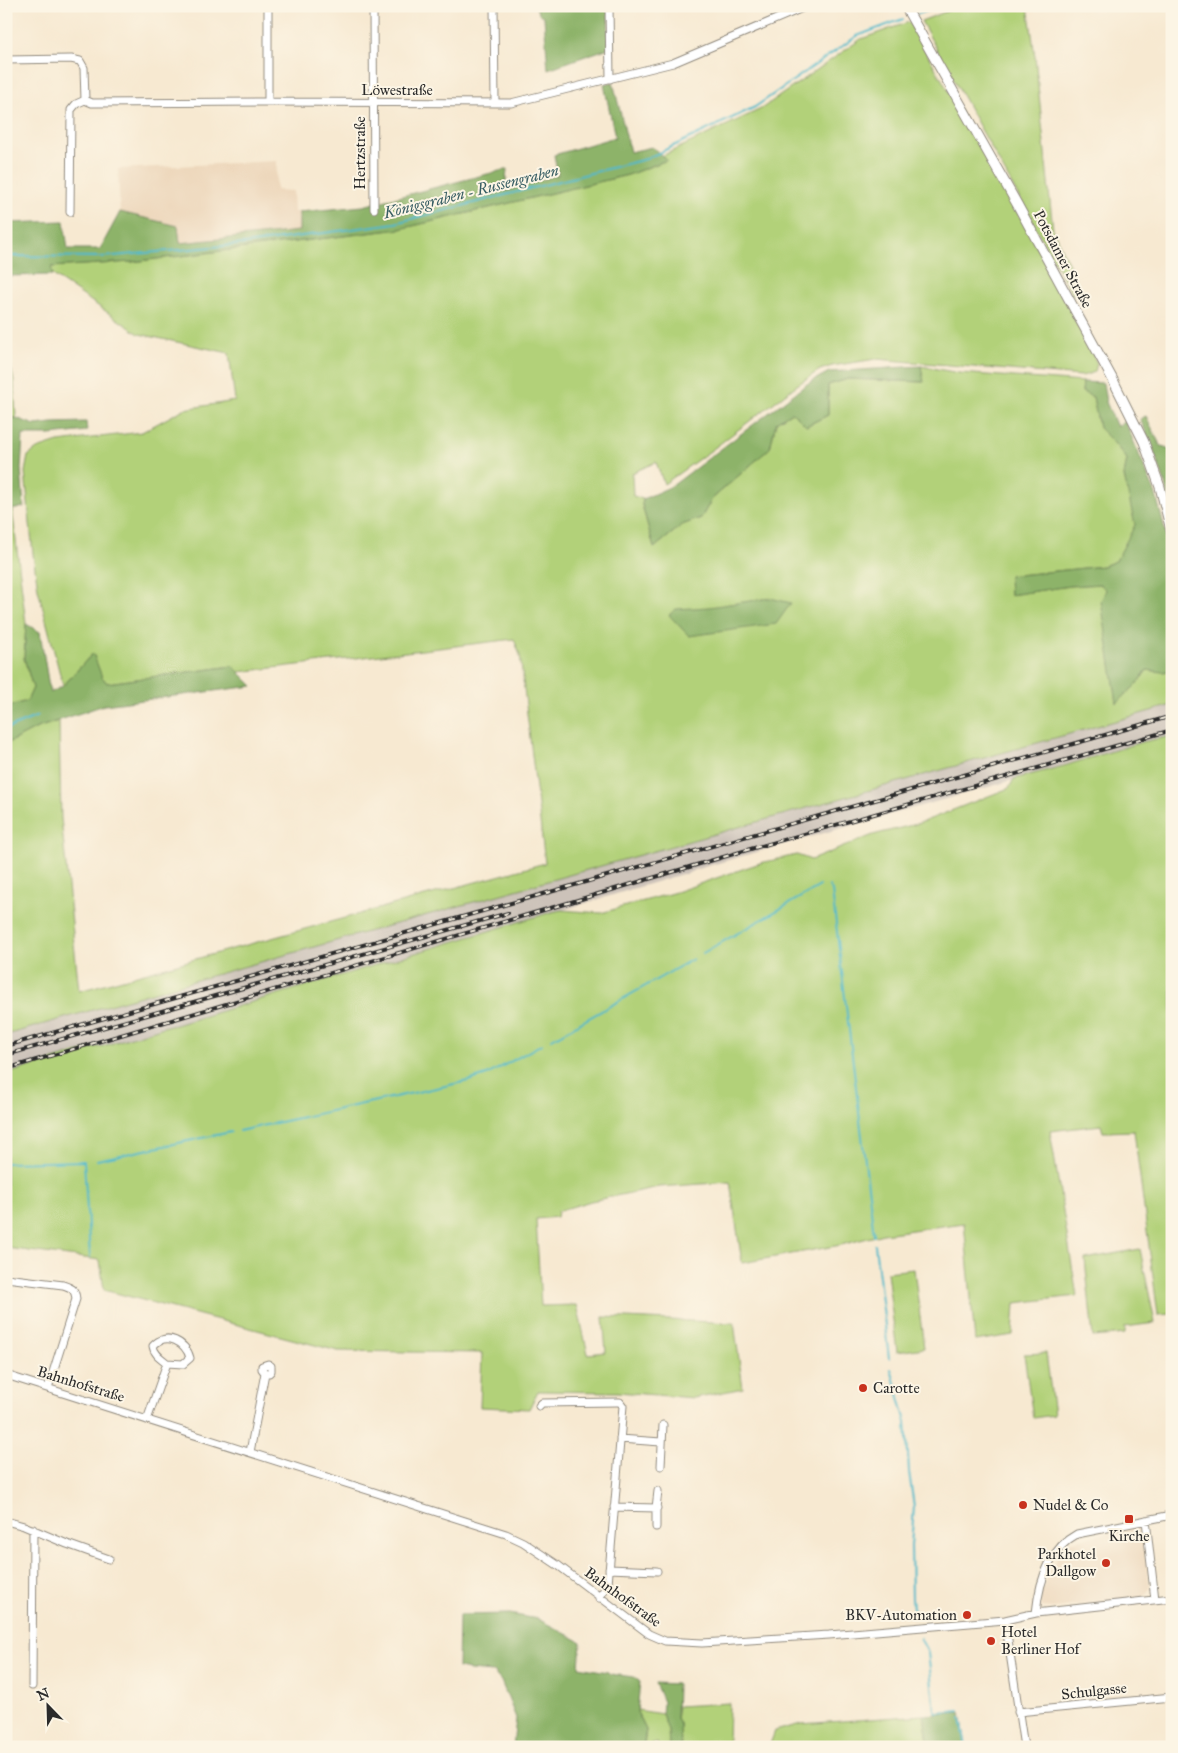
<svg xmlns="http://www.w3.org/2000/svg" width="1178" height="1753" font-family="'IM FELL Great Primer',serif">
  <rect width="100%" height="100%" fill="#fcf5e5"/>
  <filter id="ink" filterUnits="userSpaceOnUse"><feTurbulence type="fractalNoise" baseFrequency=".02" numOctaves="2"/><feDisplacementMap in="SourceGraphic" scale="10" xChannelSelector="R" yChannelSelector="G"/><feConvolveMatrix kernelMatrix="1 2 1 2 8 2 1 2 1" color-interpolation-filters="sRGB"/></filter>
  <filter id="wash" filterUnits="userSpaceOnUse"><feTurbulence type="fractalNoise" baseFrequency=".0096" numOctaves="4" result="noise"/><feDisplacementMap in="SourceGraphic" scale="20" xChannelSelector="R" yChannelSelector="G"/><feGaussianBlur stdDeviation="1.12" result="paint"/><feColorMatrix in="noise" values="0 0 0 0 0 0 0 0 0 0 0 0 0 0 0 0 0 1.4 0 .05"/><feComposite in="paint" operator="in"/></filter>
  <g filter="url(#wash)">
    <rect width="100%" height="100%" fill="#f7e9d1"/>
    <path fill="#edd7bb" d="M277 161 276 190 293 191 294 212H299V231L180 243 178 226 120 212 118 169Z
      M1138 1526 1142 1532 1150 1588 1147 1595 1140 1599 1053 1608 1041 1607V1592L1061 1549 1068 1542Z"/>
    <path fill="#ccc2b9" d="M1172 705V736L1169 737 1142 742 1006 782 742 856 694 870 687 874H682L490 932 486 931 172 1026 170 1025 100 1047H96L6 1074V1035L165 989Z"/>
    <path fill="#b2d179" stroke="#6e7e52" d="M961 6H1028L1035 56 1053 230 1081 291 1073 295 921 21Z
      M909 22 1030 234 1097 363 1095 372 1082 376 876 359 832 366 820 370 797 385 713 449 664 484 656 462 632 473 633 496 643 499 642 505 654 548 682 525 701 518 712 499 770 448 776 422 792 412 806 426 828 415V385L848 379 923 382 921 366 959 373 1083 382 1082 392 1093 397 1099 428 1114 443 1127 459 1124 476 1136 525 1116 561 1103 566 1009 576 1010 595 1070 586 1100 584 1106 590 1137 684 1147 670 1163 672 1172 670V705L165 989 6 1035V744L37 728 59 721 61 818 79 991 545 863 520 655 514 639 239 672 233 666 107 683 102 677 92 654 63 686 38 589 33 554 25 472 28 456 37 449 58 442 142 432 184 409 235 401 229 353 139 334 53 275 50 267 132 262 400 229 628 175 667 160 662 156 761 109 861 39Z
      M6 344 14 381 16 418H6Z
      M6 457 26 624 24 658 33 688 27 701 6 707Z
      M1172 736V1314L1158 1315 1134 1131 1103 1132 1101 1125 1050 1131 1077 1296 1015 1303 1013 1335 975 1341 964 1223 883 1234 841 1245 742 1263 730 1182 659 1187 591 1201 558 1211 557 1217 536 1219 541 1306 577 1305 588 1354 606 1352 603 1317 734 1323 743 1388 694 1398 618 1392 538 1391 529 1409 480 1407 482 1353 338 1351 104 1290 100 1260 6 1248V1074L96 1047H100L170 1025 172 1026 552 912 561 910 601 913 676 892 760 863 797 855 811 860 873 835 920 823 1009 788 1014 779 1064 766 1142 742Z
      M1140 1249 1155 1323 1125 1327V1334L1093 1337 1085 1259Z
      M914 1269 924 1348 897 1352 887 1272Z
      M1046 1353 1054 1415 1033 1418 1024 1354Z
      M729 1703 728 1747H681L680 1725 676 1720 678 1706Z
      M637 1710 662 1714 668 1730 669 1747H659L657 1743 644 1747 646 1730 637 1712Z
      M924 1715 929 1747H769L775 1731 801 1724Z"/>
    <path fill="#8db369" stroke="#5c6f4a" d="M536 6H608L609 48 548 69 544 17 538 13Z
      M613 82 630 152 652 147 667 160 628 175 400 229 132 262 51 267 53 275 6 276V223L64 221 68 249H100L120 212 178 226 180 243 299 231V212L363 206 507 169 505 191 558 175 554 155 615 137 604 84Z
      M921 366 924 382 848 379 828 385V415L806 426 792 412 776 422 770 448 712 499 701 518 682 525 654 548 642 505 643 499 672 486 807 384 829 372Z
      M1083 382 1103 383 1106 402 1117 427 1125 421 1156 495 1172 558V670L1163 672 1147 670 1137 684 1117 703 1101 601 1106 590 1100 584 1070 586 1010 595 1009 576 1103 566 1116 561 1135 525 1124 476 1127 459 1114 443 1099 428 1093 397 1082 392Z
      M1146 416 1160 445 1172 450V508C1164 477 1153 448 1140 419Z
      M6 418H16L35 425 52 423 86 422 87 431 50 435H23L21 469 24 507 12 510 6 457Z
      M770 598 791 603 776 624 689 636 669 615 676 609 709 607Z
      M26 624 40 632 50 693 63 686 93 653 102 677 107 683 233 666 253 686 104 705 37 728 6 744V707L27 701 33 688 24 658Z
      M509 1614 538 1619 581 1642 579 1667 608 1672 610 1674 634 1677 640 1682 637 1712 646 1730 643 1747H513L516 1718 501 1681 493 1672 470 1670 458 1668 459 1615Z
      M655 1683 677 1684 676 1719 680 1725 681 1747H669L668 1730 662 1714 663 1702Z
      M961 1712 966 1747H929L924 1715Z"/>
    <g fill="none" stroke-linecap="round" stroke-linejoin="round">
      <path stroke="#4eb9cb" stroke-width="2" d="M918 14 941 6
        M6 256 102 257 245 244 395 223 646 159 755 107 857 36 903 19
        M6 729 38 716
        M829 886 832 891 874 1235
        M703 953 820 886
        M552 1039 693 959
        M239 1131 468 1081 487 1075 542 1044
        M97 1160 231 1132
        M6 1163 84 1161 90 1257
        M875 1245 889 1358
        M891 1369 906 1422 909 1472 914 1507 911 1546 912 1599 914 1618
        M920 1638 928 1653 935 1711 937 1713 960 1711
        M961 1718 966 1747"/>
    </g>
  </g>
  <g filter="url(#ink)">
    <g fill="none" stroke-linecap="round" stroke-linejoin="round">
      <g stroke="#918a7e" stroke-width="9">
        <path id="minor" d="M373 6 374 209
          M494 6 495 103
          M609 6 610 79
          M6 60 71 59 80 61 84 68 85 100 92 103 268 102 511 103 673 63 807 6
          M268 102V6
          M70 212 71 110 76 104 85 100
          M6 1278 63 1285C72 1288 75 1289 76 1299L48 1388
          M6 1375 506 1534 523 1542 559 1566 649 1634 665 1641 702 1643 829 1635 1005 1620 1036 1613 1172 1598
          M539 1406 542 1403 617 1402H620L623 1406 608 1584 599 1598
          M147 1420 167 1363 183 1364 190 1358C186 1342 166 1331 153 1346 154 1354 161 1358 167 1363
          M620 1439 661 1442
          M250 1452 265 1373H269L271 1371V1366L268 1364 262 1366V1369L265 1373
          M661 1466 663 1425
          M614 1507 657 1508
          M1146 1520 1155 1600
          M6 1521 24 1526 67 1544 109 1559
          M656 1527V1508L658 1491
          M609 1569 657 1571
          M1036 1613C1039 1583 1049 1549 1077 1534L1172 1515
          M1005 1620 1024 1747
          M32 1686 33 1529
          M1018 1712 1172 1697"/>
      </g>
      <g stroke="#918a7e" stroke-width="11">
        <path id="tertiary" d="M905 6 1017 204 1113 380 1144 442 1160 487 1172 534"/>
      </g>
      <use href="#minor" stroke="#fff" stroke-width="7"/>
      <use href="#tertiary" stroke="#fff" stroke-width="9"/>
      <g stroke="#2b2b2b" stroke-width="4">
        <path id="rail" d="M6 1046 1172 716
          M6 1055 508 913
          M6 1069 747 850 1172 730"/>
      </g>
      <use href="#rail" stroke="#fcf5e5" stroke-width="2" stroke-dasharray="5.5" stroke-linecap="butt"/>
    </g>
  </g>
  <g fill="#c8321e" stroke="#fcf5e5" stroke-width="2">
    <circle cx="863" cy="1388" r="5"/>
    <circle cx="1023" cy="1505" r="5"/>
    <rect x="1124" y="1514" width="10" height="10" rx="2.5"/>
    <circle cx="1106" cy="1563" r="5"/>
    <circle cx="967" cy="1615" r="5"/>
    <circle cx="991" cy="1641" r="5"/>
  </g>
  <g text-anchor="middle" stroke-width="4" stroke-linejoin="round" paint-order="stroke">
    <g font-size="15" fill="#2b2b2b" stroke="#fcf5e5">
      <text x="397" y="95">Löwestraße</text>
      <text transform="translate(360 153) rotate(-90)" y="5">Hertzstraße</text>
      <text transform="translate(1063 259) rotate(62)" y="5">Potsdamer Straße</text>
      <text transform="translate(81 1384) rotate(17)" y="5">Bahnhofstraße</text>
      <text transform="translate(623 1597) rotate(36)" y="5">Bahnhofstraße</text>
      <text transform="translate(1094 1691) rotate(-6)" y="5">Schulgasse</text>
    </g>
    <g font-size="15" fill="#2b2b2b" stroke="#fcf5e5" text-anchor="start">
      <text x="873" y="1393">Carotte</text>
      <text x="1033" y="1510">Nudel &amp; Co</text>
      <text x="1129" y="1541" text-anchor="middle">Kirche</text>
      <text x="1096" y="1559" text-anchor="end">Parkhotel<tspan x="1096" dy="17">Dallgow</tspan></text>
      <text x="957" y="1620" text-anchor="end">BKV-Automation</text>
      <text x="1001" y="1637">Hotel<tspan x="1001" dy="17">Berliner Hof</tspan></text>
    </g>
    <g font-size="16" font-style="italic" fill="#375d63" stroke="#fcf5e5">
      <text transform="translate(471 191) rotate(-14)" y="6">Königsgraben - Russengraben</text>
    </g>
  </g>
  <rect width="1178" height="1753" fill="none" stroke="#fcf5e5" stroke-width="25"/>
  <g transform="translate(48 1706) rotate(337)" stroke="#fcf5e5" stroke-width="4" paint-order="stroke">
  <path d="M0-4L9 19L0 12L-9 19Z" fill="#2b2b2b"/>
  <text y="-8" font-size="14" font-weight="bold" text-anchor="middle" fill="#2b2b2b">N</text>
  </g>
</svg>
